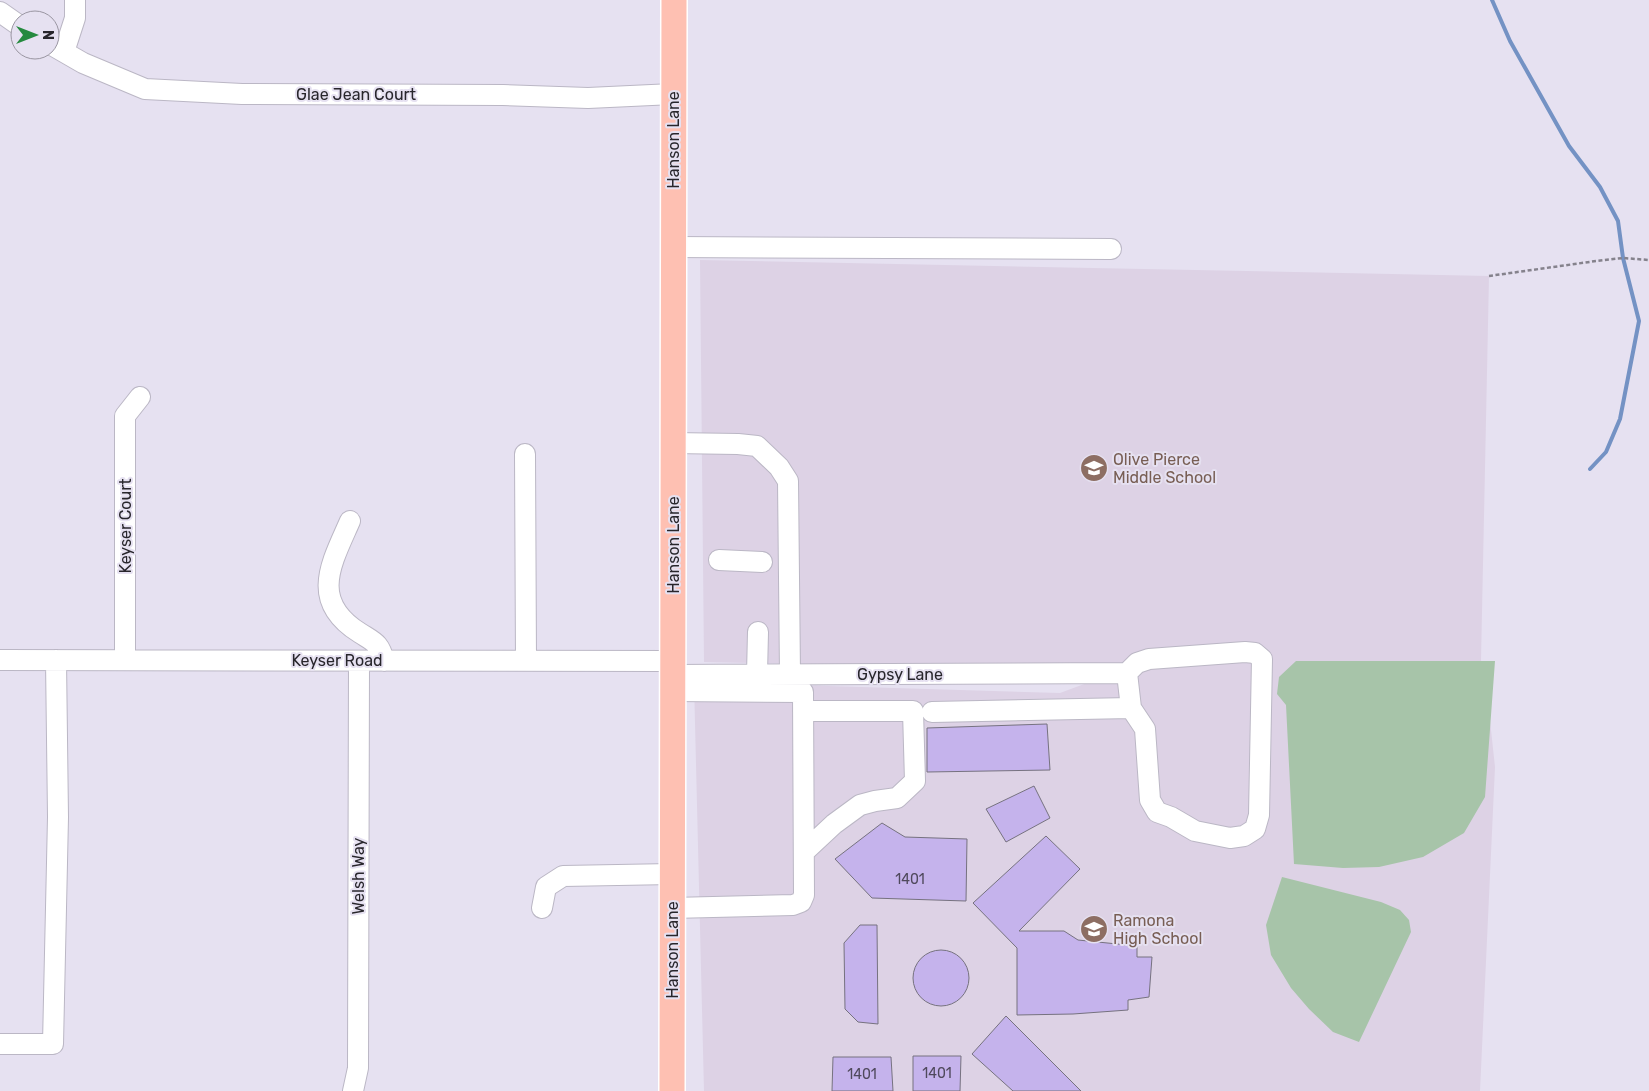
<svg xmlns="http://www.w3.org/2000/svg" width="1649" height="1091" font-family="Rubik,sans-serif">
  <rect width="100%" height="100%" fill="#e6e1f1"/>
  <path fill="#ddd2e5" d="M700 260 1489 276 1481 660 1487 693 1495 767 1480 1091H704L694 682 1060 693 1103 677 1018 668 704 662Z"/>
  <path fill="#a7c4a9" d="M1296 661H1495L1485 797 1464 833 1423 857 1379 867 1343 868 1294 864 1286 705 1277 694 1279 677Z
    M1282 877 1381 902 1400 910 1409 920 1411 932 1359 1042 1333 1032 1309 1009 1291 988 1271 955 1266 925Z"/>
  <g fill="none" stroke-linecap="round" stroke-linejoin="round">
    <path stroke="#7492c4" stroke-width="4" d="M1492 0 1510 41 1569 146 1600 187 1618 221 1623 258 1639 321 1620 419 1606 452 1590 469"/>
  </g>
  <path fill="#c5b3ec" stroke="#76727f" d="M1047 724 1050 770 927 772V728Z
    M1034 786 1050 818 1006 842 986 809Z
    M882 823 905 837 967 839 966 901 872 898 835 859Z
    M1046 836 1080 869 1019 931H1064L1078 940 1137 946V957H1152L1149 997 1128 1000V1010L1073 1014 1017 1015V948L973 903Z
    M860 925H877L878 1024 858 1022 845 1009 844 943Z
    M913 978a28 28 0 1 1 56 0a28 28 0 1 1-56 0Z
    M1006 1016 1081 1091H1013L972 1054Z
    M913 1056H961L960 1091H913Z
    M833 1057H891L893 1091H832Z"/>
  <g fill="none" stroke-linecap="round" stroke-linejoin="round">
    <g stroke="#bbb7c5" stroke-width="22">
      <path id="minor" d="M0 12 20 26
        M50 44 83 63 145 89 242 94 503 95 588 98 673 94
        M64 52 75 18V0
        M673 247 1111 249
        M673 443 738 444 757 446 779 467 788 481 790 674
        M525 454 526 661
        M350 521C331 564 309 601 360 633 374 642 380 643 384 661
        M719 560 762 562
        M1245 652 1255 653 1262 659 1259 815 1255 829 1244 836 1230 838 1195 831 1171 817 1157 812 1150 800 1145 729 1131 708 1127 673 1137 663 1149 659Z
        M125 659V416L140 397
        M0 660 673 661
        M757 674 758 632
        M673 675 1127 673
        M803 711H913L915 781 897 798 875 801 860 805 834 824 804 852
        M932 712 1131 708
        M542 908 546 887 563 876 672 874
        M672 908 793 905 801 902 804 895 803 692 673 691
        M0 1044H53L58 817 56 660
        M353 1091 358 1068 359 661"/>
    </g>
    <g stroke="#fff" stroke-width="28">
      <path id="major" d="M672 1091 674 0"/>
    </g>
    <path stroke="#85828c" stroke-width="2.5" stroke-dasharray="4 2.5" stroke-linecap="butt" d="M1489 276 1596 261 1623 258 1649 260"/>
    <use href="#minor" stroke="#fff" stroke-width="20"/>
    <use href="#major" stroke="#fec0b2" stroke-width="25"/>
  </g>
  <defs>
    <g id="school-disc" transform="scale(1.4375)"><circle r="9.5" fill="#8d6e63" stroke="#e6e1f1"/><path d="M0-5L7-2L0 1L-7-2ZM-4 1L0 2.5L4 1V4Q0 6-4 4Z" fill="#fff"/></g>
  </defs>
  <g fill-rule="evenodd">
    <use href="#school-disc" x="1094" y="468"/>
    <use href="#school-disc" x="1094" y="929"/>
  </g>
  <g text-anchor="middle" stroke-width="4" stroke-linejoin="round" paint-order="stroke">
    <g font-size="14" fill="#4f495c">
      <text x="910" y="884">1401</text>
      <text x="937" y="1078">1401</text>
      <text x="862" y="1079">1401</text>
    </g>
    <g font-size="16" fill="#28262c" stroke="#e6e1f1">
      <text x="356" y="100">Glae Jean Court</text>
      <text transform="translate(673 140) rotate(-90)" y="6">Hanson Lane</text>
      <text transform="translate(125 526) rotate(-90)" y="6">Keyser Court</text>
      <text transform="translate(673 545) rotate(-90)" y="6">Hanson Lane</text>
      <text x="337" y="666">Keyser Road</text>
      <text x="900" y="680">Gypsy Lane</text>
      <text transform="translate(358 876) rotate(-90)" y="6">Welsh Way</text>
      <text transform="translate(672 950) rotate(-90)" y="6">Hanson Lane</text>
    </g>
    <g font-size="16" fill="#785e54" stroke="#e6e1f1" text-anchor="start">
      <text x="1113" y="465">Olive Pierce<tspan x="1113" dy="18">Middle School</tspan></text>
      <text x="1113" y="926">Ramona<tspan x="1113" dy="18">High School</tspan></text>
    </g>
  </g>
  <g transform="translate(35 35) rotate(90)"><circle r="24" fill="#e6e1f1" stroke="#9a96a2"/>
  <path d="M0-4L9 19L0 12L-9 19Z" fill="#258a3f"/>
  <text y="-8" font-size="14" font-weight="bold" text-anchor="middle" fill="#28262c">N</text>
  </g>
</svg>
